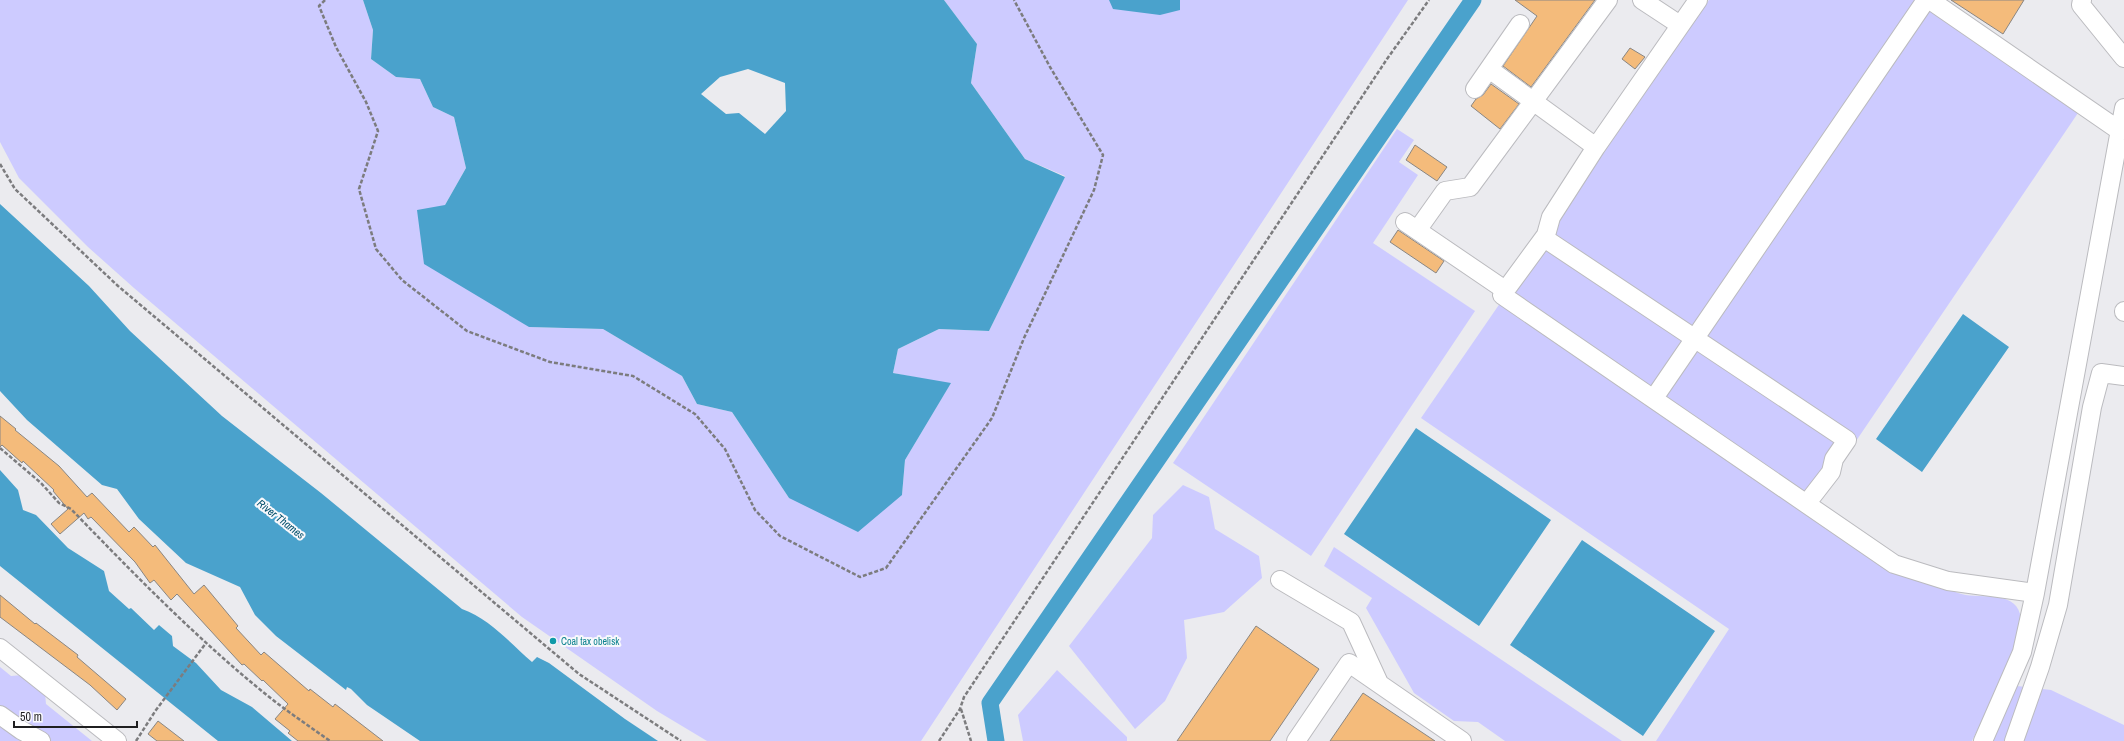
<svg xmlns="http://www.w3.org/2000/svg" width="2124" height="741" font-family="'Archivo Narrow',sans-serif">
  <rect width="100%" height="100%" fill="#ebebef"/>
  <path fill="#cdcbff" d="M0 0H363L373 30 371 59 396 77 420 79 433 107 454 117 466 168 445 205 529 327 603 329 682 376 697 404 732 412 789 498 902 495 905 460 950 384 893 373 898 349 939 329 989 331 1065 176 1025 159 971 83 977 44 944 0H1408L921 741H707L657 711 522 617 134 288 88 247 19 178 0 142Z
    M1709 0H1924L2080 110 1808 512C1837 529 1867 545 1896 561 1916 573 1936 585 1958 593 1976 600 2014 589 2020 614 2026 638 1984 716 1972 741H1656L1729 629 1421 418Z
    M1397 129 1414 140 1399 162 1418 175 1373 243 1475 311 1311 556 1173 463Z
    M1183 485 1209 497 1215 529 1259 556 1262 578 1224 612 1184 620 1187 658 1165 701 1135 729 1069 646 1152 538 1153 515Z
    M1334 547 1622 741H1505L1478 722 1454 721 1414 693 1366 608 1372 598 1324 566Z
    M0 667 11 676 23 675 45 693 46 704 92 741H0Z
    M1057 670 1127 737V741H1023L1018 715Z
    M2017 686 2051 690 2124 725V741H1992Z"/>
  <path fill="#4aa2cc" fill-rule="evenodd" d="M363 0H944L977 44 971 83 1025 159 1065 177 989 331 939 329 898 349 893 373 951 383 905 460 902 495 858 532 789 498 732 412 697 404 682 376 603 329 529 327 424 264 417 210 445 205 466 168 454 117 433 107 420 79 396 77 371 59 373 30ZM748 69 785 83 786 111 765 134 739 113 726 114 701 94 720 77Z
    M1109 0H1180V10L1160 15 1113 9Z
    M0 204 89 286 130 331 222 416 321 493 462 609C490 619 510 643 532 662L537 657 549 663 625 719 658 741H420L367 705 351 689 347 687 346 690 276 636 255 615 240 587 186 563 139 519 117 489 102 485 27 420 0 391Z
    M1963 314 2009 347 1922 472 1876 439Z
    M1416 428 1551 520 1479 626 1344 534Z
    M0 470 18 490 23 510 36 515 68 548 104 571 109 591 129 609 131 608 154 630 159 625 172 636 173 646 196 663 221 690 252 707 292 741H218L0 566Z
    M1582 540 1715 631 1643 736 1510 645Z"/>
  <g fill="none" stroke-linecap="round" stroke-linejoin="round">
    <path stroke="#4aa2cc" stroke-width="17" d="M996 741 990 703 1473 0"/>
  </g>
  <path fill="#f4bb7b" stroke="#898683" d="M1515 0H1595L1531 87 1503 66 1537 16Z
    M1951 0H2024L2003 34Z
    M1630 48 1645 57 1635 69 1622 59Z
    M1491 84 1519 104 1500 129 1471 106 1476 99 1483 95Z
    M1415 145 1447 167 1437 181 1406 160Z
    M1398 230 1444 261 1436 273 1390 242Z
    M0 416 16 429 15 430 59 466 87 497 92 493 129 532 134 527 153 547 155 545 194 594 204 585 238 626 236 628 261 655 264 652 309 691 310 689 333 707 335 704 383 741H298L288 733 290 731 275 719 288 704 263 680 262 681 244 664 242 665 177 594 171 600 154 580 150 583 135 562 91 517 88 519 84 513 60 534 51 524 68 509 53 491 54 490 23 461 22 463 2 445 0 447Z
    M0 595 35 624 36 623 78 655 77 657 126 699 117 710 90 685 0 617Z
    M1256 626 1319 669 1270 741H1177Z
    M1363 693 1435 741H1330Z
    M158 721 184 741H157L148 734Z"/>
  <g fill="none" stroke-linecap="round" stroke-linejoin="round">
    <g stroke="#bbbbbf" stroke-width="20">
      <path id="minor" d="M1642 0 1680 25
        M1698 0 1596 147 1551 217 1546 235 1502 295 1894 564 1948 581 2035 593
        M1930 0 2120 131
        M2082 0 2081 5 2124 58
        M1489 69 1596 147
        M1475 89 1520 24
        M1405 222 1505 290
        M1418 229 1445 191 1470 187 1608 0
        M1544 238 1847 440 1834 459 1831 472 1807 503
        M2124 311V312
        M1654 398 1926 0
        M1280 580 1351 622 1379 683
        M0 648 117 741
        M0 715 21 730 41 741
        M1296 741 1349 663 1462 741
        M1983 741 2022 652 2035 593 2124 108
        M2014 741 2040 667 2058 605 2092 407 2101 373 2124 376"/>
    </g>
    <path stroke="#7c7c7e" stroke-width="2.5" stroke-dasharray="4 2" stroke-linecap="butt" d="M325 0 319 6 336 47 366 102 378 131 359 189 376 249 402 280 467 331 550 362 633 376 695 414 725 449 755 510 780 536 860 577 886 568 992 418 1024 338 1094 190 1103 155 1050 67 1014 0
      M0 164 15 189 118 286 579 674 681 741
      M0 448 41 483 59 503 71 509C134 574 197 639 268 696 288 712 309 726 330 741
      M961 709 971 741
      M136 741 156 710 206 643
      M939 741 960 709 964 697 1387 59 1429 0"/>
    <use href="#minor" stroke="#fff" stroke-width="18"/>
  </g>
  <circle fill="#0f9aa8" stroke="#f8f8fc" stroke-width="1.5" cx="553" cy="641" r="4"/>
  <g text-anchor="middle" stroke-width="4" stroke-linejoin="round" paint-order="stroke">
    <g font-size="10" fill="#0d838f" stroke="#f8f8fc" text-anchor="start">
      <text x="561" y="645">Coal tax obelisk</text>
    </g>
    <g font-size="11" font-style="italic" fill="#024f6b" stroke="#f8f8fc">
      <text transform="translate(281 519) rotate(38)" y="4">River Thames</text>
    </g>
  </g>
  <path d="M14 721v6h123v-6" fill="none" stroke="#1f1f20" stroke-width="2"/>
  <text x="20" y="721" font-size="12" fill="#1f1f20" stroke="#f8f8fc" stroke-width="3" paint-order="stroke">50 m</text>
</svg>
